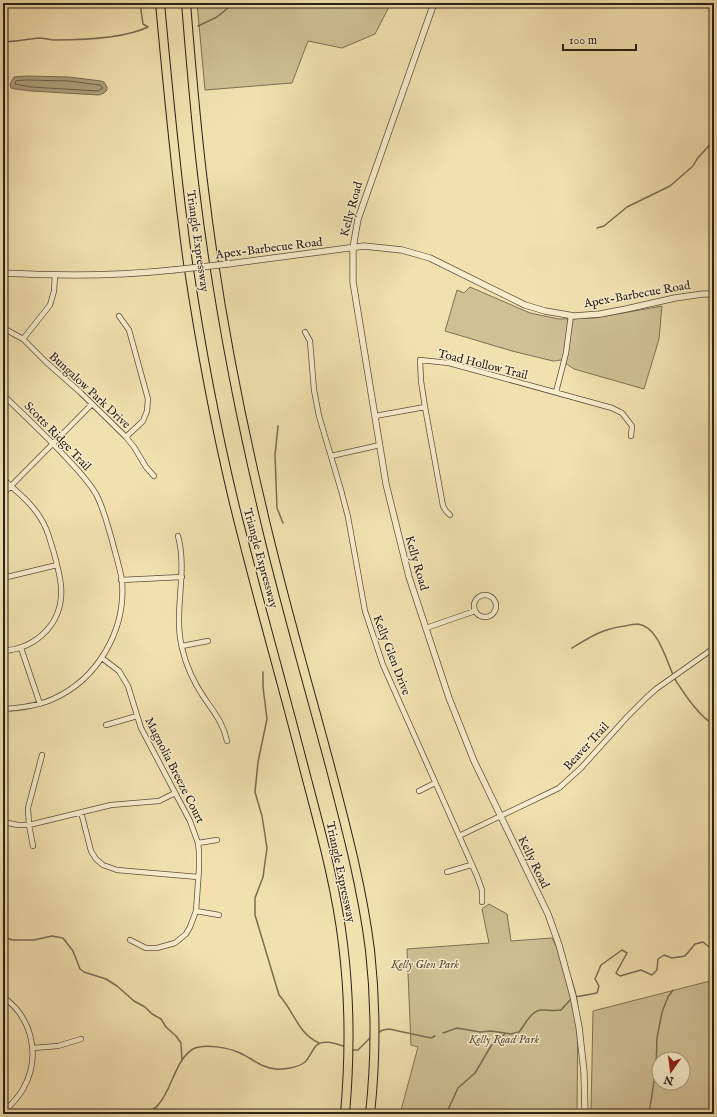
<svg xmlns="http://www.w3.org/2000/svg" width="717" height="1117" font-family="'IM FELL English',serif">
  <rect width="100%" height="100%" fill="#f2e1af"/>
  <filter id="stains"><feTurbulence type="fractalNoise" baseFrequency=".005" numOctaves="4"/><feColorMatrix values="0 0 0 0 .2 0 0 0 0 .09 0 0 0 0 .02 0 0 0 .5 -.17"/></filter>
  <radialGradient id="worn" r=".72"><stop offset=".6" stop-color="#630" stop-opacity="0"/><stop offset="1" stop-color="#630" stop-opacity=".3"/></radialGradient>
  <path fill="#d0c095" stroke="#7d7056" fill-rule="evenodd" d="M197 3H391L375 34 342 48 308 41 292 83 205 90Z
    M470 287 530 313 559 319 595 318 662 306 659 339 644 389 574 369 561 360 553 361 512 351 445 331 457 290 464 293Z
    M489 904 507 914 511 941 552 938C563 961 576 982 578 1008L577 1114H400L418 1047 411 1045 407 949 489 943 482 909Z
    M714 980V1114H591L593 1011ZM659 1059H683V1083H659Z"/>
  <path fill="#ae9f7b" stroke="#796c53" d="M27 76 69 77 101 81 104 82 107 87V90L104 93 99 95 31 91 15 89 11 88 10 84 14 77Z"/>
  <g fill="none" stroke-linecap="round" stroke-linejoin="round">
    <path stroke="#6c6049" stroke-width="1" d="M27 80 69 81 100 85 103 88 98 91 31 87 15 84 16 81Z"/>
    <path stroke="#796c53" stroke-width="1.5" d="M140 3 143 24 148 27
      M198 26 217 17 234 3
      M3 42C15 42 27 39 39 38 44 38 50 40 55 40 83 40 123 39 148 27
      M3 46 5 42
      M597 228 604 226 627 207 670 186 693 166 697 159 714 140
      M278 426 275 455 277 508 283 523
      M572 648C592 636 602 629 625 626 629 625 634 624 638 624 660 627 667 665 676 681 686 696 698 715 714 725
      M263 672V687L267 719 258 762 255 792 262 816 267 848 263 877 255 898V915L279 995C294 1011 298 1034 319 1043
      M3 937 13 940H34L52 936 63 938 73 951 80 969 84 972 106 979 117 986 134 1001 145 1007 152 1014 161 1019 166 1027 176 1036 181 1043 182 1061
      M575 997 597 993 599 986 595 979 601 965 622 950 627 953 616 973 620 976 641 970 652 975 657 970 658 959 664 955 672 958 685 956 695 944 703 942 714 951
      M377 1033 383 1030 389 1029 431 1038 435 1036
      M443 1033 457 1028 480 1032 491 1031 511 1034 519 1032C525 1025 531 1010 542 1010 548 1010 554 1011 561 1010L570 1000
      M352 1050H358L372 1036
      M146 1114C150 1111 155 1109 158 1105 172 1090 175 1060 193 1049 205 1043 229 1048 240 1053 253 1059 262 1068 276 1069 284 1070 299 1067 305 1062 309 1058 312 1051 315 1047 322 1038 337 1044 346 1047
      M446 1114 458 1088 475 1073 491 1046 495 1041 505 1034
      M649 1114 656 1068 657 1038 662 1012 668 997 673 990"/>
    <g stroke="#5c503d" stroke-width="6">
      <path id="minor" d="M119 316 129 330 148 399 147 411 143 421 126 437
        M3 328 23 339 46 362 80 392 126 437 134 447 146 467 154 476
        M305 332 310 341 314 390 319 416 341 490 348 517 365 611 383 665 477 876 482 890V902
        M23 339 50 305 54 291 55 275
        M556 392 566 353 571 315
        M3 395C22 413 41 431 59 450 72 464 86 477 96 494 104 509 107 524 112 540 115 553 120 567 122 581 126 630 98 679 53 699 38 706 20 708 3 709
        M375 416 425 407
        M331 456 380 445
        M3 479C16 491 32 503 41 519 48 529 50 541 54 553 57 564 60 575 61 586 64 622 38 648 3 651
        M3 494 92 404
        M450 515 446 511 443 506 425 407 421 381 420 360 449 363 612 408 622 413 632 426 631 436
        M178 536C188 573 173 611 182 648 186 665 193 681 203 696 213 711 223 722 227 741
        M3 578 57 565
        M121 580 182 577
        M474 606a11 11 0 1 1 22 0a11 11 0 1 1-22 0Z
        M426 628 475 611
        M182 646 208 641
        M21 648 40 704
        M102 658 119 671 128 686 141 728 190 821 198 843 199 852V869L196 911 190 927 186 934 175 943 157 948H146L130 940
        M106 725 137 716
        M419 791 435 783
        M81 812 91 851 96 859 103 865 117 870 198 877
        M3 822 18 825H29L111 805 159 801 175 793
        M459 836 559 788 581 768 627 717 646 698 656 689 714 648
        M198 843 217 840
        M33 846 29 825 28 808 42 755
        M447 872 471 865
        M196 911 219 915
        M3 997C33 1018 41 1058 23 1089 18 1098 10 1106 3 1113
        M33 1048 58 1046 81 1039"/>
    </g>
    <g stroke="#5c503d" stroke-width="7">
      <path id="tertiary" d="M434 3 358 219 353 248V282L386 484 409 577 449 698 474 761 548 914 559 945 573 996 579 1027 584 1072 585 1114
        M228 264 364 246 402 250 430 258 525 305 545 311 574 316 600 314 626 309 675 298 703 294H714
        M3 273C59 276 117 276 173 270"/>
    </g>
    <g stroke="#2a2017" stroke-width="10">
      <path id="motorway" d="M160 3C168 90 176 177 188 263 200 343 215 424 234 503 256 593 282 682 305 772 320 829 336 885 343 944 350 1000 350 1057 345 1114
        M186 3C191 65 196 128 204 190 217 297 237 403 262 508 282 595 307 680 330 766 346 827 362 887 370 950 376 1004 376 1059 370 1114"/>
    </g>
    <use href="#minor" stroke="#f7eccb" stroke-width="4.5"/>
    <use href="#tertiary" stroke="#f7eccb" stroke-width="5.5"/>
    <use href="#motorway" stroke="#f2e1af" stroke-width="8"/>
    <g stroke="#5c503d" stroke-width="7" stroke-linecap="butt">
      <path id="tertiary-bridge" d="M173 270 228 264"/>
    </g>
    <use href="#tertiary-bridge" stroke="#f7eccb" stroke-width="5.5"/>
  </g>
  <g text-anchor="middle" stroke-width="3" stroke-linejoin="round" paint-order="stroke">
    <g font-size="12" fill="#2a2017" stroke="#f7eccb">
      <text transform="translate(351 209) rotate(-75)" y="4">Kelly Road</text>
      <text transform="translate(198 241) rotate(82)" y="4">Triangle Expressway</text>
      <text transform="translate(269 248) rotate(-7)" y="4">Apex-Barbecue Road</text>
      <text transform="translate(637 294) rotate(-10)" y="4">Apex-Barbecue Road</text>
      <text transform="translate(483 364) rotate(14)" y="4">Toad Hollow Trail</text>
      <text transform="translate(90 390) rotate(43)" y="4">Bungalow Park Drive</text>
      <text transform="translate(58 436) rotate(46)" y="4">Scotts Ridge Trail</text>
      <text transform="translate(261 558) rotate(75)" y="4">Triangle Expressway</text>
      <text transform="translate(417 563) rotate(74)" y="4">Kelly Road</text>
      <text transform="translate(392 655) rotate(69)" y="4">Kelly Glen Drive</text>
      <text transform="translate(586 746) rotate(-47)" y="4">Beaver Trail</text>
      <text transform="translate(175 770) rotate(63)" y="4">Magnolia Breeze Court</text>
      <text transform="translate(534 862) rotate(64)" y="4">Kelly Road</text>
      <text transform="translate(341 872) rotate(78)" y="4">Triangle Expressway</text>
    </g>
    <g font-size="12" font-style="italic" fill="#5c503d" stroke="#f7eccb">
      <text x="425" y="968">Kelly Glen Park</text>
      <text x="504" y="1043">Kelly Road Park</text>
    </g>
  </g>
  <rect width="717" height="1117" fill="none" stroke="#f2e1af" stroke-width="16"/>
  <rect x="4" y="4" width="709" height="1109" fill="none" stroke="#2a2017" stroke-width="2"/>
  <rect x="8" y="8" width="701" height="1101" fill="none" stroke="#2a2017"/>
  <g transform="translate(671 1071) rotate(194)"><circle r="19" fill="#f7eccb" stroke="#a59a83"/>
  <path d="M0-3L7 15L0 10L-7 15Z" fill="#8f2418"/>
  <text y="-6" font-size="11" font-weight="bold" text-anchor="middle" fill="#2a2017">N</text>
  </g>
  <path d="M563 44v6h73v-6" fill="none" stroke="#2a2017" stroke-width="2"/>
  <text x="569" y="44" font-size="12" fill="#2a2017" stroke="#f7eccb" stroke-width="3" paint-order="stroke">100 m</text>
  <rect width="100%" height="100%" filter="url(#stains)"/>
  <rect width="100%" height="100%" fill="url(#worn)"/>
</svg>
